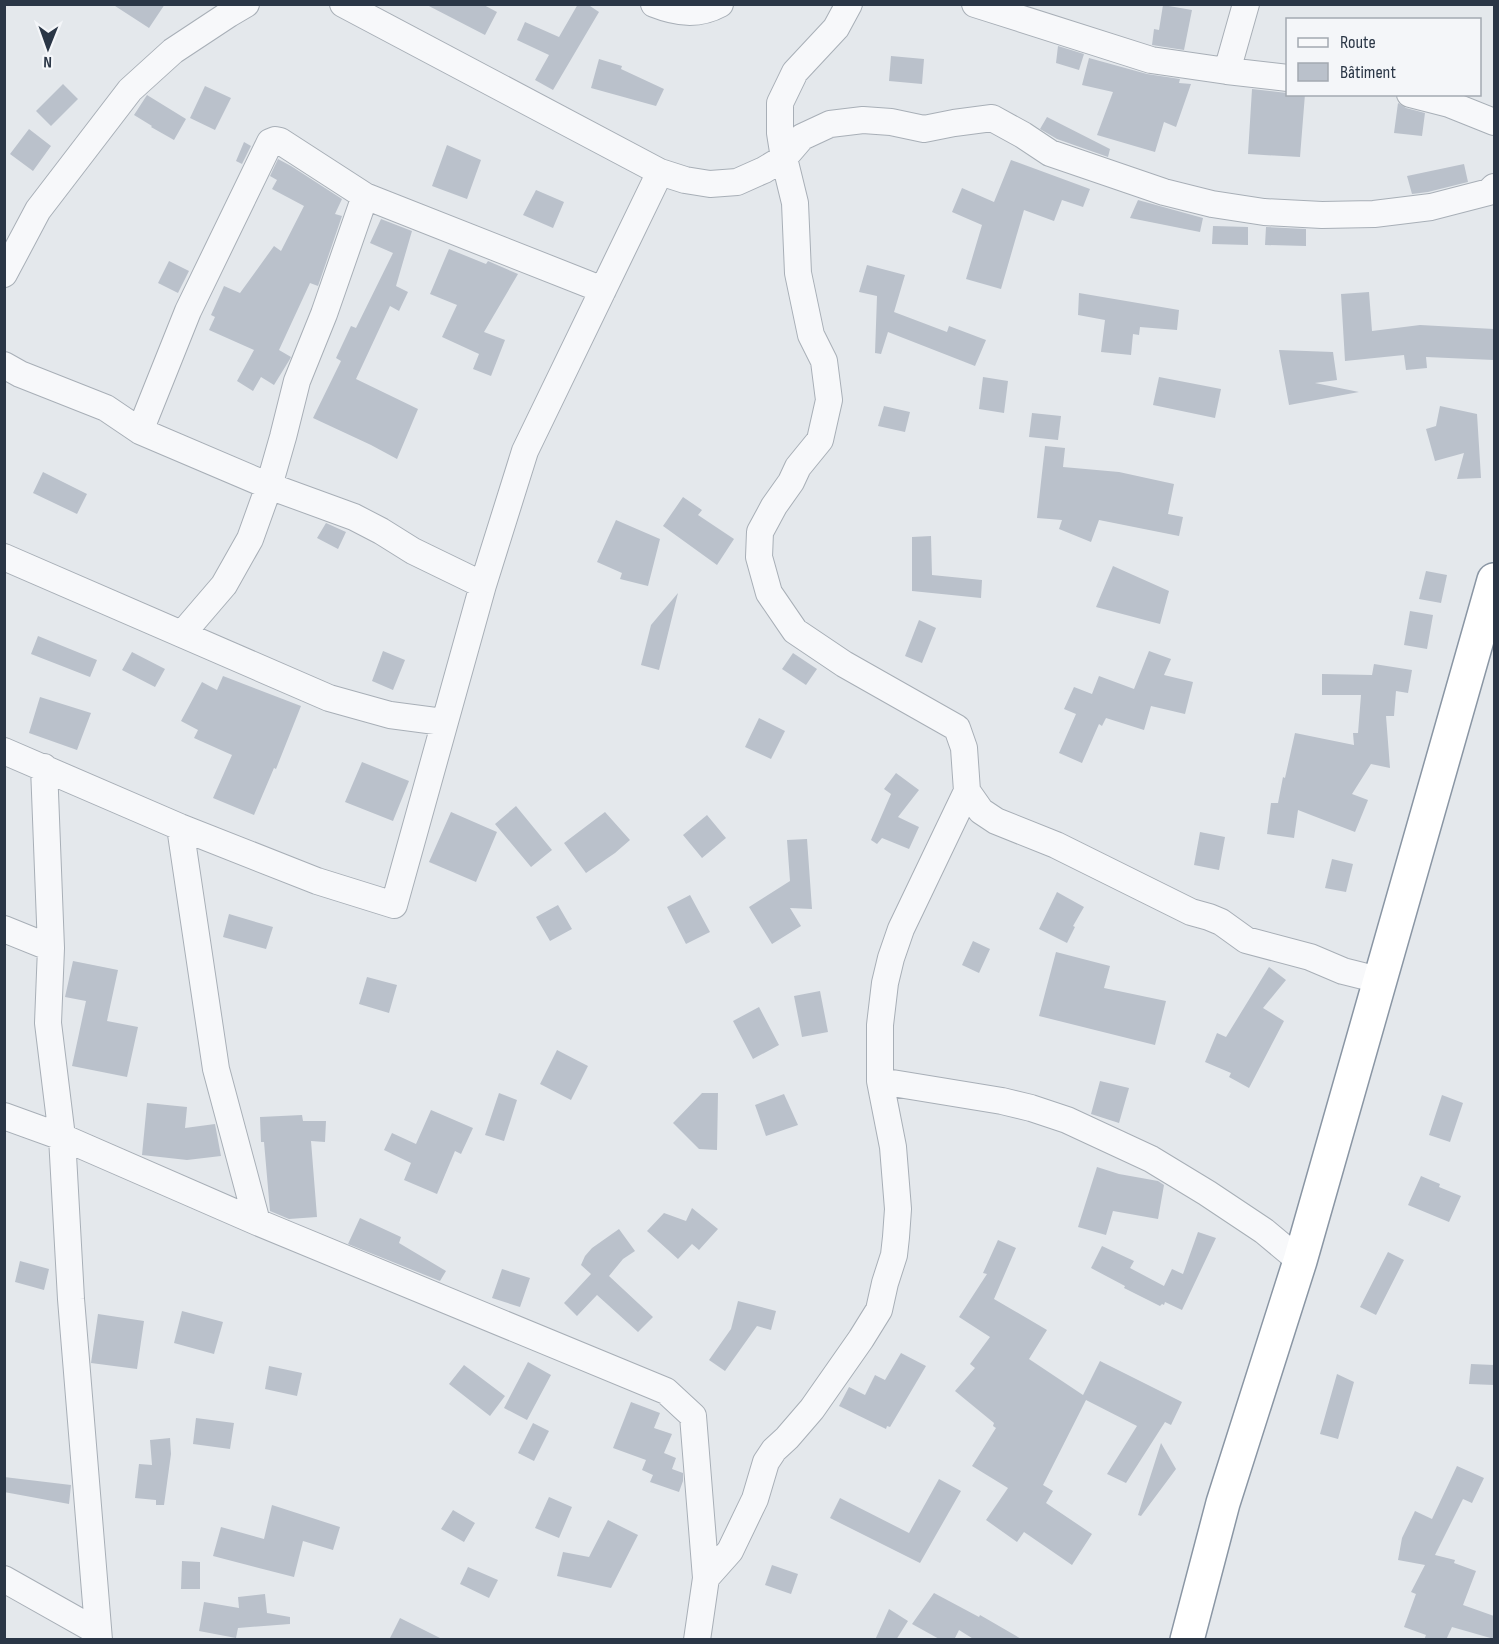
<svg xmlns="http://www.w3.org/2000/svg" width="1499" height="1644" font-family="'Sofia Sans Condensed',sans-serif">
  <rect width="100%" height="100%" fill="#e4e8ec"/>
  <path fill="#bac1cb" d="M112 4H165L149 28Z
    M425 4H482L497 12 485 35Z
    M578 4H587L599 12 553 90 535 80 549 55 517 40 525 22 559 37Z
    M1163 5 1192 10 1184 50 1152 45 1154 29 1159 30Z
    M1058 46 1084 54 1079 70 1056 63Z
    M891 56 924 59 922 84 889 81Z
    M1089 58 1147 74 1180 79 1179 83 1191 84 1176 127 1164 122 1155 152 1097 135 1113 92 1082 85Z
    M599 59 622 66 621 69 664 89 656 106 591 88Z
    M63 84 78 99 51 126 36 111Z
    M205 86 231 98 215 130 190 118Z
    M1252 89 1287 93V94H1305L1300 157 1248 154Z
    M147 95 186 119 174 140 151 127 152 126 134 115Z
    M1398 103 1406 108 1425 113 1422 136 1394 133Z
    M1047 117 1110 149 1108 157 1057 139 1040 129Z
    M29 129 51 146 33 171 10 154Z
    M244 142 251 146 242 164 236 161Z
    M447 145 481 160 467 199 432 186Z
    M278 159 291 166 342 199 335 214 342 216 318 286 310 283 279 350 291 357 290 359 274 385 261 377 253 391 237 381 254 350 209 330 215 317 211 315 224 286 240 293 274 246 281 251 304 206 272 189 277 180 270 176Z
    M1011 160 1090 189 1083 207 1062 200 1054 221 1024 210 1001 289 966 279 982 225 952 212 962 188 994 202Z
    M1464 164 1468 182 1428 192 1412 194 1407 176Z
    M536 190 564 202 553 228 523 215Z
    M1138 200 1203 218 1200 232 1130 218Z
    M381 219 412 231 396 286 408 292 399 311 390 306 356 379 418 409 397 459 371 445 313 418 341 361 336 358 351 326 356 328 393 253 370 243Z
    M1213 226 1248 227V245L1212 244Z
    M1266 227 1306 229V246L1265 245Z
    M449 249 486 264 488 261 518 274 484 332 505 340 491 376 473 369 479 354 442 337 457 305 430 294Z
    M169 261 189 271 178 293 158 283Z
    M867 265 905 275 894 312 947 332 949 326 986 340 975 366 888 332 881 354 875 353 877 296 859 292Z
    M1369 292 1372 331 1420 325 1494 329V360L1426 357 1427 368 1406 370 1404 355 1345 361 1341 294Z
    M1079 293 1179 310 1177 330 1140 327 1139 335 1133 334 1131 355 1101 352 1105 320 1078 315Z
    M1279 350 1333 352 1337 380 1315 383 1359 392 1289 405Z
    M983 377 1008 381 1004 413 979 409Z
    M1159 377 1221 389 1215 418 1153 405Z
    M884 406 910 412 905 432 878 426Z
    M1440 406 1477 414 1481 478 1457 479 1464 453 1435 461 1426 429 1436 426Z
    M1032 413 1061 416 1058 440 1029 437Z
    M1045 446 1065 448 1063 467 1119 472 1174 484 1168 514 1183 517 1179 536 1099 520 1091 542 1059 529 1062 520 1037 518Z
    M43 472 87 494 77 514 33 493Z
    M683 497 702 510 698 515 734 539 717 565 663 526Z
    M616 520 660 539 648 586 620 579 622 573 597 562Z
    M326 523 346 532 338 549 317 538Z
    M931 536 932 575 982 580 981 598 912 591V537Z
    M1113 566 1169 591 1160 624 1096 607Z
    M1426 571 1447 575 1441 603 1419 599Z
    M678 593 659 670 641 665 651 625Z
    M1410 611 1433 615 1427 649 1404 645Z
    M919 620 936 628 922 663 905 656Z
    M38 636 97 660 90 677 31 654Z
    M383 651 405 660 393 690 372 681Z
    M1149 651 1171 659 1164 675 1193 682 1185 714 1151 706 1144 730 1106 718 1102 726 1099 724 1082 763 1059 753 1076 714 1064 709 1074 687 1092 694 1099 676 1134 689Z
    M132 652 165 669 155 687 122 670Z
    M793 653 817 669 806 685 782 669Z
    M1374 664 1412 670 1408 693 1396 691 1394 716H1386L1390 768 1371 764 1352 794 1368 800 1355 832 1298 810 1294 838 1267 834 1271 803H1278L1283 777 1285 778 1295 733 1354 745 1353 733H1358L1361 695H1322V674L1372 675Z
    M223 676 301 706 276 769 274 768 254 815 213 798 232 755 194 738 198 730 181 721 202 682 217 690Z
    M40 697 91 713 77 750 29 733Z
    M759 718 785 731 771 759 745 747Z
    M362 762 409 781 393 821 345 802Z
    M896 773 919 790 898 817 919 827 909 849 882 838 877 844 871 840 891 794 884 789Z
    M516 806 552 850 531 867 495 824Z
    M451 812 497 832 476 882 429 862Z
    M605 812 630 840 615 853 586 873 564 843Z
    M707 815 726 838 702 858 683 835Z
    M1200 832 1225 837 1219 870 1194 865Z
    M807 839 812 909 790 908 801 926 772 944 749 907 790 881 787 840Z
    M1332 859 1353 864 1346 892 1325 888Z
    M1057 892 1084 907 1073 926 1075 927 1067 943 1039 929Z
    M690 895 710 932 686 944 667 907Z
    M558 905 572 929 550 941 536 917Z
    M229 914 273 927 266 949 223 937Z
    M973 941 990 949 979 973 962 965Z
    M1056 952 1110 966 1104 988 1166 1001 1155 1045 1039 1016Z
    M73 961 118 970 107 1021 138 1027 127 1077 72 1066 86 1001 65 997Z
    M1269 967 1286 980 1263 1008 1284 1021 1249 1088 1229 1077 1231 1073 1205 1062 1217 1033 1226 1037Z
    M367 977 397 985 389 1013 359 1004Z
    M820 991 828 1032 802 1037 794 996Z
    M759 1007 779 1045 753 1059 733 1021Z
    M557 1050 588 1066 571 1100 540 1084Z
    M1100 1081 1129 1088 1119 1123 1091 1114Z
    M499 1093 517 1100 504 1141 485 1135Z
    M702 1093H718L717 1150 699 1149 673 1123Z
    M784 1094 798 1125 766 1136 755 1105Z
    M1442 1095 1463 1103 1450 1142 1429 1135Z
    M147 1103 187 1107 185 1128 215 1124 221 1156 187 1160 142 1155Z
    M431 1110 473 1128 461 1154 455 1151 437 1194 404 1180 411 1163 384 1150 392 1133 416 1144Z
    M302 1115 303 1121H326L325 1142 311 1141 317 1217 289 1219 270 1211 264 1142H261L260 1117Z
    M1097 1167 1119 1174 1158 1181 1164 1185 1158 1219 1113 1211 1106 1235 1078 1227Z
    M1421 1176 1440 1184 1439 1187 1461 1196 1449 1222 1408 1205Z
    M692 1208 718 1229 699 1250 692 1244 678 1259 647 1231 664 1213 686 1221Z
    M360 1218 401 1237 399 1243 446 1271 440 1281 348 1244Z
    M619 1229 635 1251 623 1259 609 1276 653 1317 638 1332 597 1295 577 1316 564 1303 591 1274 581 1265 585 1256 592 1248Z
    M1198 1232 1216 1238 1182 1310 1165 1302 1164 1305 1162 1304 1160 1306 1124 1288 1125 1286 1091 1268 1102 1246 1134 1261 1130 1268 1164 1286 1172 1269 1183 1274Z
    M998 1240 1016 1248 994 1299 1047 1330 1029 1359 1083 1395 1100 1361 1182 1402 1171 1425 1165 1422 1126 1483 1107 1474 1137 1426 1086 1400 1043 1485 1053 1491 1046 1503 1092 1534 1072 1565 1024 1532 1017 1542 986 1520 1008 1488 972 1466 996 1428 993 1426 994 1423 955 1391 975 1368 970 1364 990 1337 959 1317 987 1274 983 1273Z
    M1388 1252 1404 1260 1376 1315 1360 1307Z
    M20 1261 49 1269 44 1290 15 1282Z
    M502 1269 530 1278 520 1307 492 1298Z
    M738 1301 776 1311 771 1330 757 1326 725 1371 709 1360 731 1329Z
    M182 1311 223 1322 214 1354 174 1343Z
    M98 1314 144 1321 137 1369 91 1363Z
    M901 1353 926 1366 890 1427 887 1426 886 1429 839 1406 849 1387 865 1395 875 1375 885 1380Z
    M528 1362 551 1375 527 1420 504 1408Z
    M1471 1364 1494 1365V1385L1469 1384Z
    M464 1365 505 1396 490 1416 449 1384Z
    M269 1366 302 1373 297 1396 265 1389Z
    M1337 1374 1354 1382 1338 1439 1320 1434Z
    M631 1402 660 1413 654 1428 672 1434 664 1453 676 1458 672 1469 683 1473V1481L679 1492 650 1482 653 1475 642 1470 646 1460 613 1448Z
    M196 1418 234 1423 230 1449 193 1444Z
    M533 1423 549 1431 534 1461 518 1453Z
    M170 1438 171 1454 164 1505H156V1500L135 1498 139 1464 152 1465 150 1440Z
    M1161 1443 1176 1469 1141 1516 1138 1515Z
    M1457 1466 1484 1478 1472 1503 1463 1499 1435 1555 1455 1560 1454 1563 1476 1571 1463 1605 1494 1616V1639L1452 1627 1446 1640H1424L1426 1635 1404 1627 1416 1594 1411 1592 1425 1565 1398 1560 1402 1538 1415 1511 1432 1519Z
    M4 1477 71 1485 69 1504 4 1492Z
    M939 1479 961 1491 920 1563 830 1518 840 1498 909 1533Z
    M549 1497 572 1507 559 1538 535 1528Z
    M272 1505 340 1527 333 1550 303 1541 294 1577 213 1556 221 1527 264 1539Z
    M453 1510 475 1523 464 1542 441 1529Z
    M608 1520 638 1535 611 1588 557 1576 563 1552 589 1557Z
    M182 1561 200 1562V1589H181Z
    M772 1565 798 1574 791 1594 765 1585Z
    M468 1567 498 1580 489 1598 460 1584Z
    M934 1593 979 1617 980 1615 1023 1640H975L959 1630 954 1640H941L912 1624Z
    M265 1594 267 1613 290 1617V1624L238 1628 236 1638 199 1631 204 1602 239 1608 238 1597Z
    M889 1609 908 1621 896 1640H875Z
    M400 1618 444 1640H389Z"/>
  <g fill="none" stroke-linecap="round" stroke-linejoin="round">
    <g stroke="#a8afb7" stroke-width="28">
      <path id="street" d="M343 4 660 172 685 180 710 184 737 182 764 170 784 158 802 137 830 124 863 120 891 122 924 129 954 123 992 118 1023 135 1050 153 1164 192 1212 204 1264 212 1322 215 1374 214 1431 207 1489 192 1494 187
        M654 4C677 13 698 16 720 4
        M849 4 836 28 795 72 780 103V133L784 158 795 203 798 273 811 335 824 361 829 400 820 440 798 467 791 482 774 506 760 532 759 557 769 593 795 631 844 664 957 728 964 748 967 791 981 811 996 821 1056 845 1191 912 1209 917 1221 922 1246 940 1310 957 1343 971 1379 980
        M975 4 1151 60 1227 71 1288 78
        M1227 71 1246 4
        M1410 94 1449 104 1494 122
        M4 274 38 210 130 90 173 51 229 14 246 4
        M4 365 20 374 106 408 140 431 269 486 354 517 381 531 413 551 483 585
        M140 431 188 311 270 142 275 140 280 141 365 196
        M4 557 329 698 390 715 443 722
        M182 634 224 585 250 539 269 486 283 437 297 381 324 314 365 196 603 290
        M4 751 180 827 317 881 394 905 483 585 525 451 660 172
        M44 767 51 948 48 1023 62 1137 71 1299 99 1640
        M180 827 216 1069 257 1222
        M4 929 51 948
        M880 1081 1002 1101 1031 1108 1067 1120 1151 1159 1207 1193 1264 1231 1300 1261
        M4 1116 62 1137 257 1222 666 1391 693 1416 706 1578 697 1640
        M706 1578 730 1551 755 1499 766 1462 774 1450 787 1438 812 1409 861 1339 879 1310 885 1283 894 1255 896 1237 898 1209 893 1147 880 1081V1025L885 983 891 958 901 929 967 791
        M4 1579 98 1632"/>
    </g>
    <g stroke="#8a96a4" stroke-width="36">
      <path id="highway" d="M1187 1640 1223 1503 1300 1261 1494 580"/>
    </g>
    <use href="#street" stroke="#f7f8fa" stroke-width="26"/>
    <use href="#highway" stroke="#fff" stroke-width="33"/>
  </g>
  <rect width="1499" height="1644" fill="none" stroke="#2a3646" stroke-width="12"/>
  <rect x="1286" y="18" width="195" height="78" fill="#f4f6f9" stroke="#a3a9b1" stroke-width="1.5"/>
  <rect x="1298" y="38" width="30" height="9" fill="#f7f8fa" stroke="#a3a9b1" stroke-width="1.5"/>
  <text x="1340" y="48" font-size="18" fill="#2a3646">Route</text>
  <rect x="1298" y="63" width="30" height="18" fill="#bac1cb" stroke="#a3a9b1" stroke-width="1.5"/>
  <text x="1340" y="78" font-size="18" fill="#2a3646">Bâtiment</text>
  <g transform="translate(48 48) rotate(181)" stroke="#f4f6f9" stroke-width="4.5" paint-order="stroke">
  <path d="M0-4.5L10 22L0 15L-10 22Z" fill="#2a3646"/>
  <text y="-9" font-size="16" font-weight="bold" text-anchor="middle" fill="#2a3646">N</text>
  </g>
</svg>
